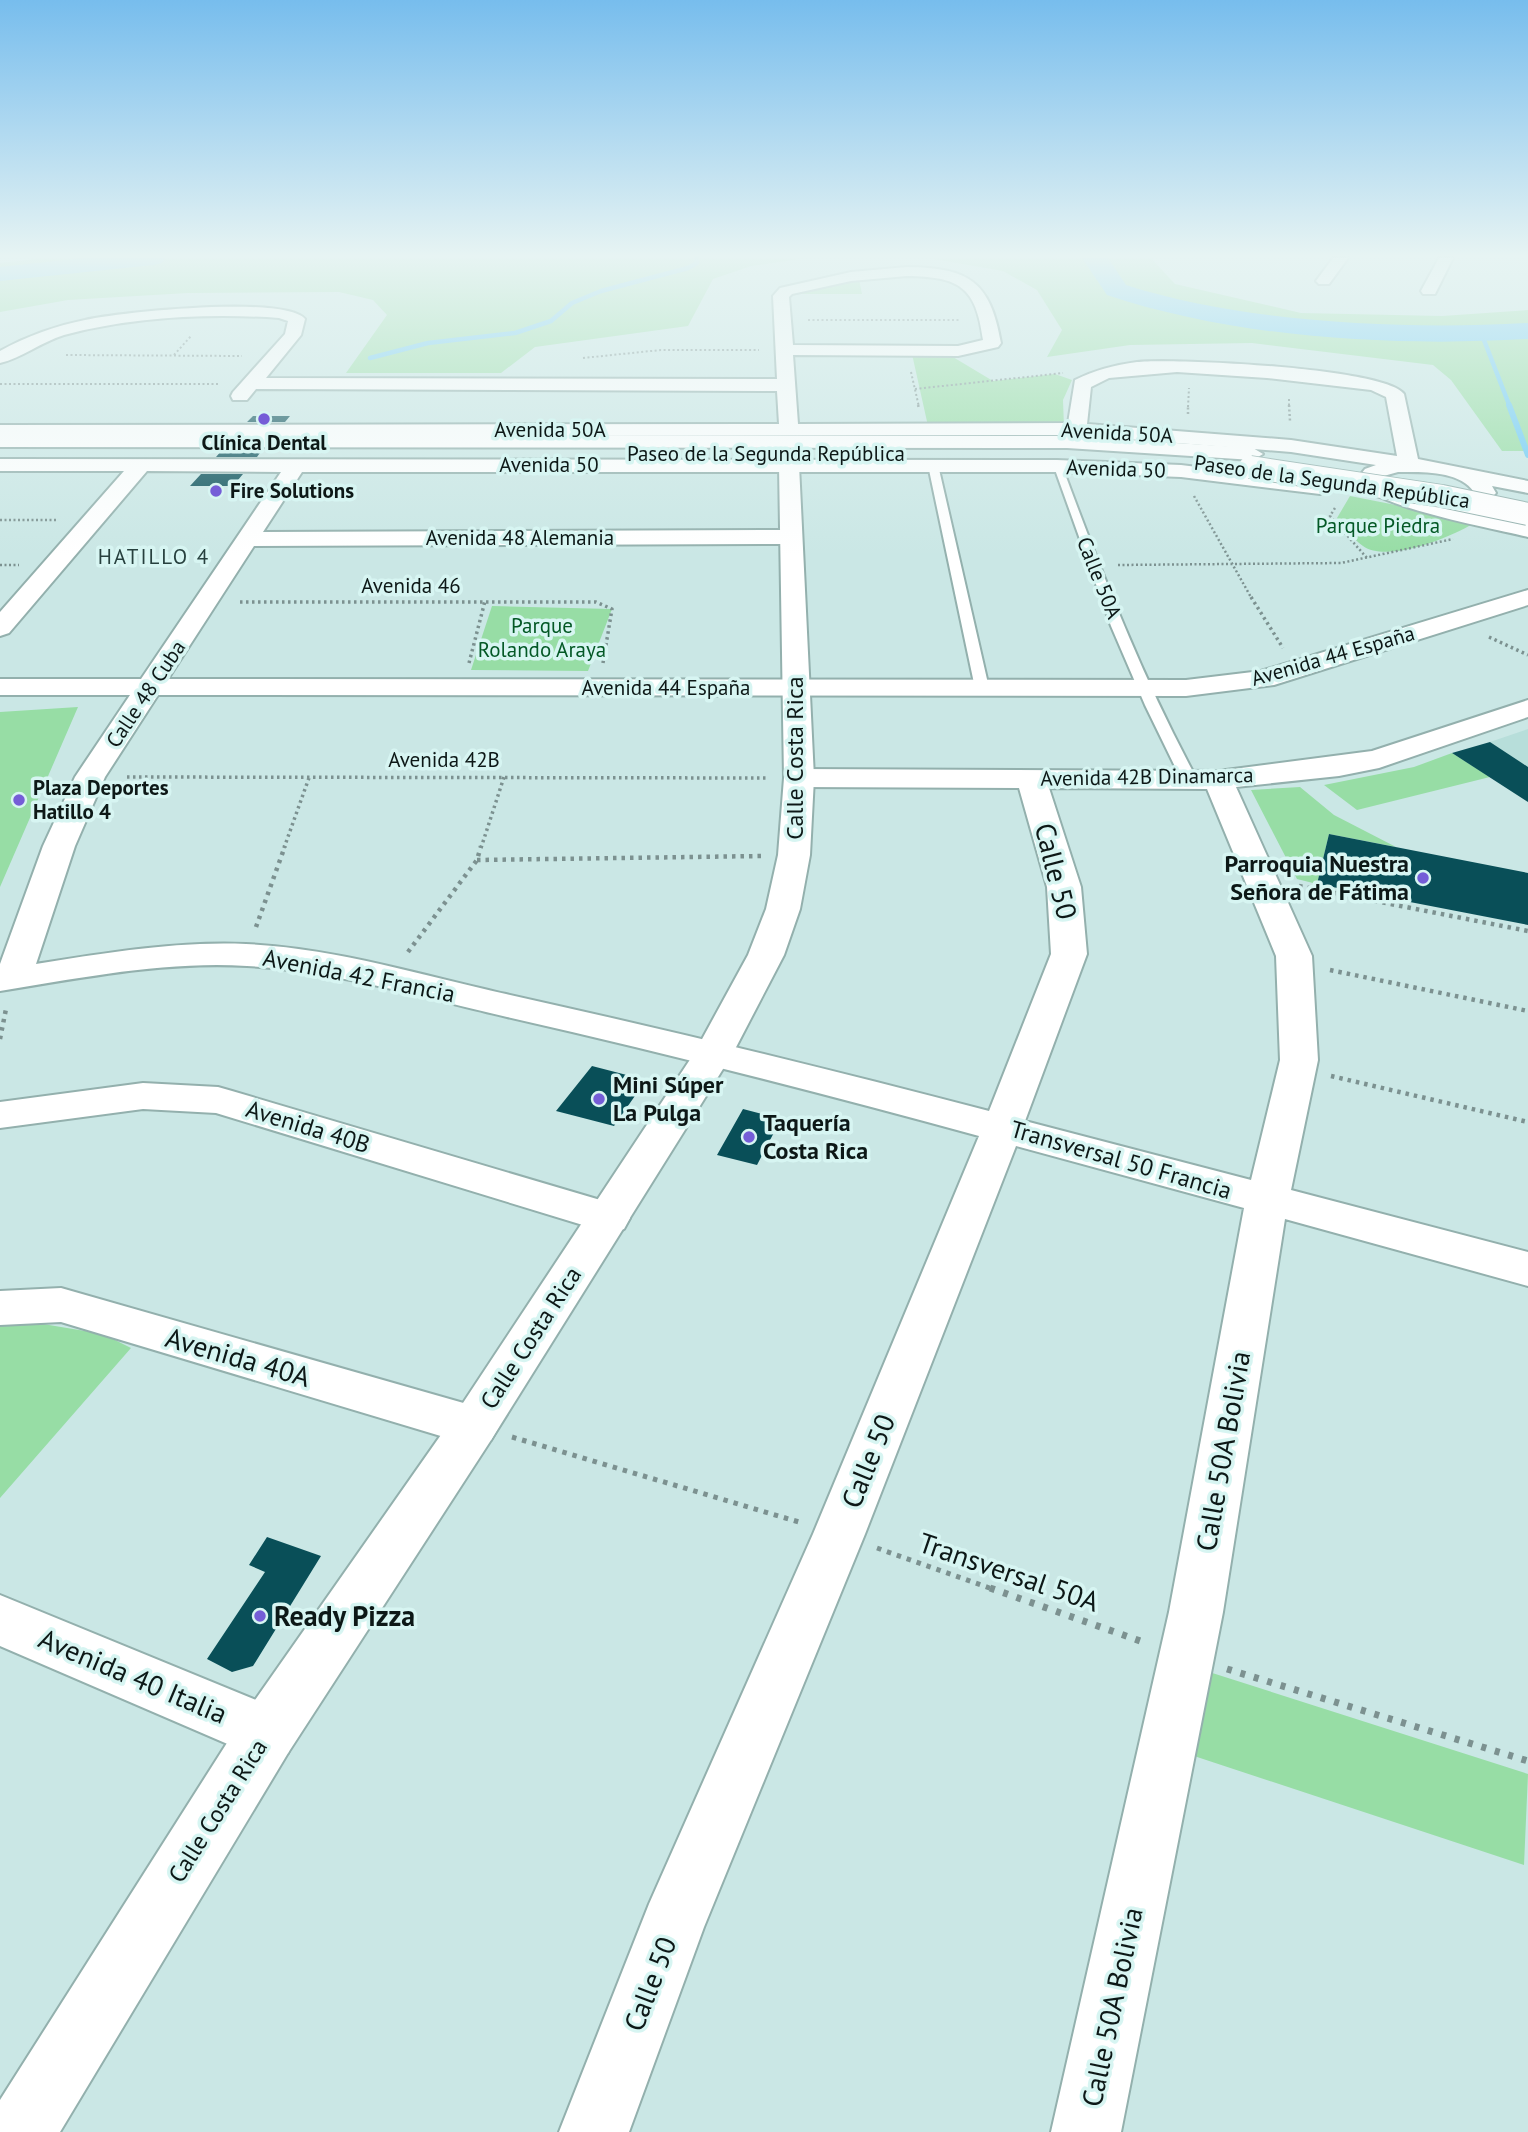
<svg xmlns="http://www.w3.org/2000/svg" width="1528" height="2132" font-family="'PT Sans',sans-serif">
  <rect width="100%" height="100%" fill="#cae7e5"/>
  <path fill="#b7deda" d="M1528 729V767L1490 742Z"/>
  <path fill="#97dda5" d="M44 258H807L751 266 713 279 688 326 535 347 501 373H346L387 315 373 300 339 292 188 293 68 300 0 312V263Z
    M928 258H1151L1175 284 1301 313 1442 316 1528 310V451H1502L1451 380 1433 365 1252 343 1130 345 1047 357 1062 330 1037 290 1003 271Z
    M859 279 862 294H799L803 291Z
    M912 354H948L993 381 1055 374 1072 380 1063 400 1064 427 928 426Z
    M1350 496 1477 521C1455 536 1388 564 1363 546 1353 539 1345 527 1337 518Z
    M492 606 612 609 588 671 471 670Z
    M78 707 0 887V712Z
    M1452 753 1490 777 1357 810 1324 785 1414 767Z
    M1300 787 1334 815 1396 847 1329 834 1317 884 1297 879 1251 790Z
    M25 1321 103 1334 131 1348 0 1498V1323Z
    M1206 1671 1528 1774 1524 1865 1188 1754Z"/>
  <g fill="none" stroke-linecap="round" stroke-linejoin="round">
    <path stroke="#6dcbf5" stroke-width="4.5" d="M1482 335 1510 407
      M370 358 428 343 515 333 551 321 572 303 601 291 688 268 697 263V258"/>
    <path stroke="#6dcbf5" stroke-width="6" d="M1509 405 1528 455"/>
    <path fill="#6dcbf5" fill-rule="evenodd" d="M83 258H165L162 263 153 265 0 281V267Z
      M1082 258H1108L1126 285C1244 323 1404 330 1528 323V339C1394 347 1235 338 1107 295Z"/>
  </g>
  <path fill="#094f58" d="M253 416H290L285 422H247Z
    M222 450H262L257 457H216Z
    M201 474H243L233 486H190Z
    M1490 742 1528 767V802L1452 753Z
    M1329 834 1528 873V925L1317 884Z
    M592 1066 646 1080 614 1126 556 1111Z
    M743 1109 781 1119 757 1165 717 1155Z
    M267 1537 321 1556 253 1666 232 1672 207 1659 265 1572 249 1565Z"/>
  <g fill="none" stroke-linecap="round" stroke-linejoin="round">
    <g stroke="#93b0ad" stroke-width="4">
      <path id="service" d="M933 462 938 465 989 688 982 692 975 688 928 465Z
        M1053 464 1062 466C1102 574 1143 680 1198 781L1195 784H1185L1182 781 1145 705 1111 626Z"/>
    </g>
    <g stroke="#93b0ad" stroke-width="4">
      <path id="minor" d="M1333 258H1348L1329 284H1319L1316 281Z
        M1439 258H1453L1435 294H1423L1421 291Z
        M907 267C968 268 990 280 1001 343L998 347 958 356 793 355 798 424 1068 423 1075 380C1095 370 1114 365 1137 362 1175 358 1385 368 1404 394L1418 459 1528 481V493L1492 486 1496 493 1483 506 1472 509 1528 523V537C1497 529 1366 506 1357 479L1365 469 1376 465 1291 452 1077 435 0 437V425L779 424 777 391 256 389 247 400H233L231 396 233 392 285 334 288 321 279 318C209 313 131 317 64 335 41 342 22 358 0 363V351C27 336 55 326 85 320 119 312 285 295 305 319L301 335 266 378 777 379 773 296 780 288 851 272ZM907 276C959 277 976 286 983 340L958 346 793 345 789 297 792 294 851 281ZM1177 372 1267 378 1371 390 1386 397 1397 456 1291 440 1087 424 1091 387 1109 378ZM1398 472C1421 472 1459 470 1474 492 1450 512 1403 496 1380 482V477Z
        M0 459 1057 460 1181 465 1320 482 1331 488 1320 494 1181 477 1057 472H302L263 532 791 530 802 537 791 544 254 546 168 679 1186 680 1261 671 1528 590V605L1274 685 1186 696 158 695 105 777 75 846 36 964C105 953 176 941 246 944 334 948 421 975 506 994 668 1030 829 1069 989 1111L1051 954 1047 887 1019 788 799 787 788 784 784 778 788 772 799 769 1218 771 1372 751 1528 700V717L1379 768 1339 776 1236 787 1312 956 1318 1060 1291 1190 1528 1252V1286L1285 1219 1223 1612 1121 2132H1051L1169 1612 1244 1208 1016 1146 865 1534 704 1927 629 2132H559L649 1904 813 1534 979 1136C822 1093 665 1053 507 1017 421 997 335 971 247 966 165 961 81 978 0 991V964L43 846 75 777 130 695H0V679H141L281 472 147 471 9 633 0 636V612L124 471H0ZM1049 788 1207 789 1276 956 1280 1060 1251 1180 1025 1121 1087 954 1081 887Z
        M143 1083 218 1087 232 1091 624 1207 630 1218 624 1229 609 1233 216 1113 143 1109 0 1128V1102Z
        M61 1288 474 1406 491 1412 499 1426 491 1440 474 1446 61 1322 0 1325V1291Z
        M0 1595 288 1713 296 1733 288 1753 267 1761 0 1646Z"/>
    </g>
    <g stroke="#93b0ad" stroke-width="4">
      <path id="secondary" d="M789 459 799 465 814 778 810 855 800 909 784 955 733 1053 491 1440 288 1753 60 2132H0V2100L246 1713 457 1412 695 1052 748 955 766 909 778 855 784 778 779 465Z"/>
    </g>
    <g stroke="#93b0ad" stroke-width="4">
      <path id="trunk" d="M0 435 1067 436 1253 448 1263 454 1253 460 1067 448 0 447Z"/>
    </g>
    <path stroke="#7c9190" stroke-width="2" stroke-dasharray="2 2.5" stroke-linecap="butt" d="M808 320H960
      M66 355 242 356
      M174 355 191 336
      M583 358 661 350H759
      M911 372 919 407
      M0 384H219
      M915 389 1063 373
      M1289 399V407
      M1188 407 1189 388"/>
    <path stroke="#7c9190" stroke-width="2.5" stroke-dasharray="2 2.5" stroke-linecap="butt" d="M918 405 919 408
      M1289 405 1290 421
      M1188 414V405
      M1194 496 1252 599
      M1335 508 1330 516 1367 558
      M0 520H57
      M0 565H19
      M1118 565 1341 563 1453 539"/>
    <path stroke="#7c9190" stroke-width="3.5" stroke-dasharray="2.5 3.5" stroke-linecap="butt" d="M1251 597 1283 648
      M240 602H596L612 609 603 663
      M1489 637 1528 655
      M469 663 485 601
      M127 777 766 778
      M284 848 310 775
      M481 848 504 777"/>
    <path stroke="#7c9190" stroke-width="4.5" stroke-dasharray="3.5 5" stroke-linecap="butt" d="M477 860 762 856
      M1299 886 1528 931
      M256 927 285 846
      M408 952 477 860 481 846
      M1330 970 1528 1011
      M0 1039 6 1009
      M1331 1076 1528 1122"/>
    <path stroke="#7c9190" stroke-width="5" stroke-dasharray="4.5 6" stroke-linecap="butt" d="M512 1437 799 1522
      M877 1548 995 1590"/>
    <path stroke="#7c9190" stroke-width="7" stroke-dasharray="5 9" stroke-linecap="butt" d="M990 1588 1146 1643
      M1227 1669 1528 1761"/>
    <use href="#service" fill="#fff" fill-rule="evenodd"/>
    <use href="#minor" fill="#fff" fill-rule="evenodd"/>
    <use href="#secondary" fill="#fff" fill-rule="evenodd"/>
    <use href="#trunk" fill="#fff" fill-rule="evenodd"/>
    <g stroke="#93b0ad" stroke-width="24" stroke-linecap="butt">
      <path id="trunk-bridge" d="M1250 467 1442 496 1528 514"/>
    </g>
    <use href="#trunk-bridge" stroke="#fff" stroke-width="22"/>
  </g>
  <linearGradient id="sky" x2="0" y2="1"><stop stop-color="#77bded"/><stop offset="0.46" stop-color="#e7f4f3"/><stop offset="1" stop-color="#e7f4f3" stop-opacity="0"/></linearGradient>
  <rect width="1528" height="556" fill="url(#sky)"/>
  <g fill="#755dd7" stroke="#d7f5f2" stroke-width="2.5">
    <circle cx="264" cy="419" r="7"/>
    <circle cx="216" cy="491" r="7"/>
    <circle cx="19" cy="800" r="7"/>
    <circle cx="1423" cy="878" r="7"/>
    <circle cx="599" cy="1099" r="7"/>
    <circle cx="749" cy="1137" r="7"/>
    <circle cx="260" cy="1616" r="7"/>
  </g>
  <g text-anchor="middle" stroke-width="7" stroke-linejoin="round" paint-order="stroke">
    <g font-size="21" fill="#0d1817" stroke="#d7f5f2">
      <text x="550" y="437">Avenida 50A</text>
      <text transform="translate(1117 433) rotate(3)" y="7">Avenida 50A</text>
      <text x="766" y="461">Paseo de la Segunda República</text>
      <text x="549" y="472">Avenida 50</text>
      <text transform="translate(1116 469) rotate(2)" y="7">Avenida 50</text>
      <text transform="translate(1332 482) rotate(8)" y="7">Paseo de la Segunda República</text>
      <text x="520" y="545">Avenida 48 Alemania</text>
      <text transform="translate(1099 578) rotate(68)" y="7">Calle 50A</text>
      <text x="411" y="593">Avenida 46</text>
      <text transform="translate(1333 656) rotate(-16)" y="7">Avenida 44 España</text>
      <text x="666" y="695">Avenida 44 España</text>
      <text transform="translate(146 694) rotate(-56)" y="7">Calle 48 Cuba</text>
      <text x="444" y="767">Avenida 42B</text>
      <text transform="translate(1147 777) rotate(-1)" y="7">Avenida 42B Dinamarca</text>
    </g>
    <g font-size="21" font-weight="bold" fill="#0d1817" stroke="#d7f5f2" text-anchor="start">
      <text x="264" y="450" text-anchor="middle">Clínica Dental</text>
      <text x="230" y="498">Fire Solutions</text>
      <text x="33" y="795">Plaza Deportes<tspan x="33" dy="24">Hatillo 4</tspan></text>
    </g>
    <g font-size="21" fill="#045926" stroke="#d7f5f2">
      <text x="1378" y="533">Parque Piedra</text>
      <text x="542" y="633">Parque<tspan x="542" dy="24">Rolando Araya</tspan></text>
    </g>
    <g font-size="21" letter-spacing="2" fill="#27403e" stroke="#d7f5f2">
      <text x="154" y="564">HATILLO 4</text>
    </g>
    <g font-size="24" fill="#0d1817" stroke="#d7f5f2">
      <text transform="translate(795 758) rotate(-90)" y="8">Calle Costa Rica</text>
      <text transform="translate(359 976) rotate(11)" y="8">Avenida 42 Francia</text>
      <text transform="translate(308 1127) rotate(17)" y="8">Avenida 40B</text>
      <text transform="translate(1121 1160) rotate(16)" y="8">Transversal 50 Francia</text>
      <text transform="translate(531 1338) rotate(-57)" y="8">Calle Costa Rica</text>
      <text transform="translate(218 1811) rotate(-58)" y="8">Calle Costa Rica</text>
    </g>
    <g font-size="24" font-weight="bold" fill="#0d1817" stroke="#d7f5f2" text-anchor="start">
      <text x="1409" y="872" text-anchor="end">Parroquia Nuestra<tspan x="1409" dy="28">Señora de Fátima</tspan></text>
      <text x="613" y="1093">Mini Súper<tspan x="613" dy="28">La Pulga</tspan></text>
      <text x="763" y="1131">Taquería<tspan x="763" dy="28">Costa Rica</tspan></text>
    </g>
    <g font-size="28" fill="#0d1817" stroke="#d7f5f2">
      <text transform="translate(1056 871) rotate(76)" y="10">Calle 50</text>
      <text transform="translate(238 1357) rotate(16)" y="10">Avenida 40A</text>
      <text transform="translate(1223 1451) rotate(-80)" y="10">Calle 50A Bolivia</text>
      <text transform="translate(868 1461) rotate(-68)" y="10">Calle 50</text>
      <text transform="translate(1009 1572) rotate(19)" y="10">Transversal 50A</text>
      <text transform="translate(133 1676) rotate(23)" y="10">Avenida 40 Italia</text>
      <text transform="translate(650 1984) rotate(-69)" y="10">Calle 50</text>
      <text transform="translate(1112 2007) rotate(-78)" y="10">Calle 50A Bolivia</text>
    </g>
    <g font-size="28" font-weight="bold" fill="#0d1817" stroke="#d7f5f2" text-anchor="start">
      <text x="274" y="1626">Ready Pizza</text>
    </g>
  </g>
</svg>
